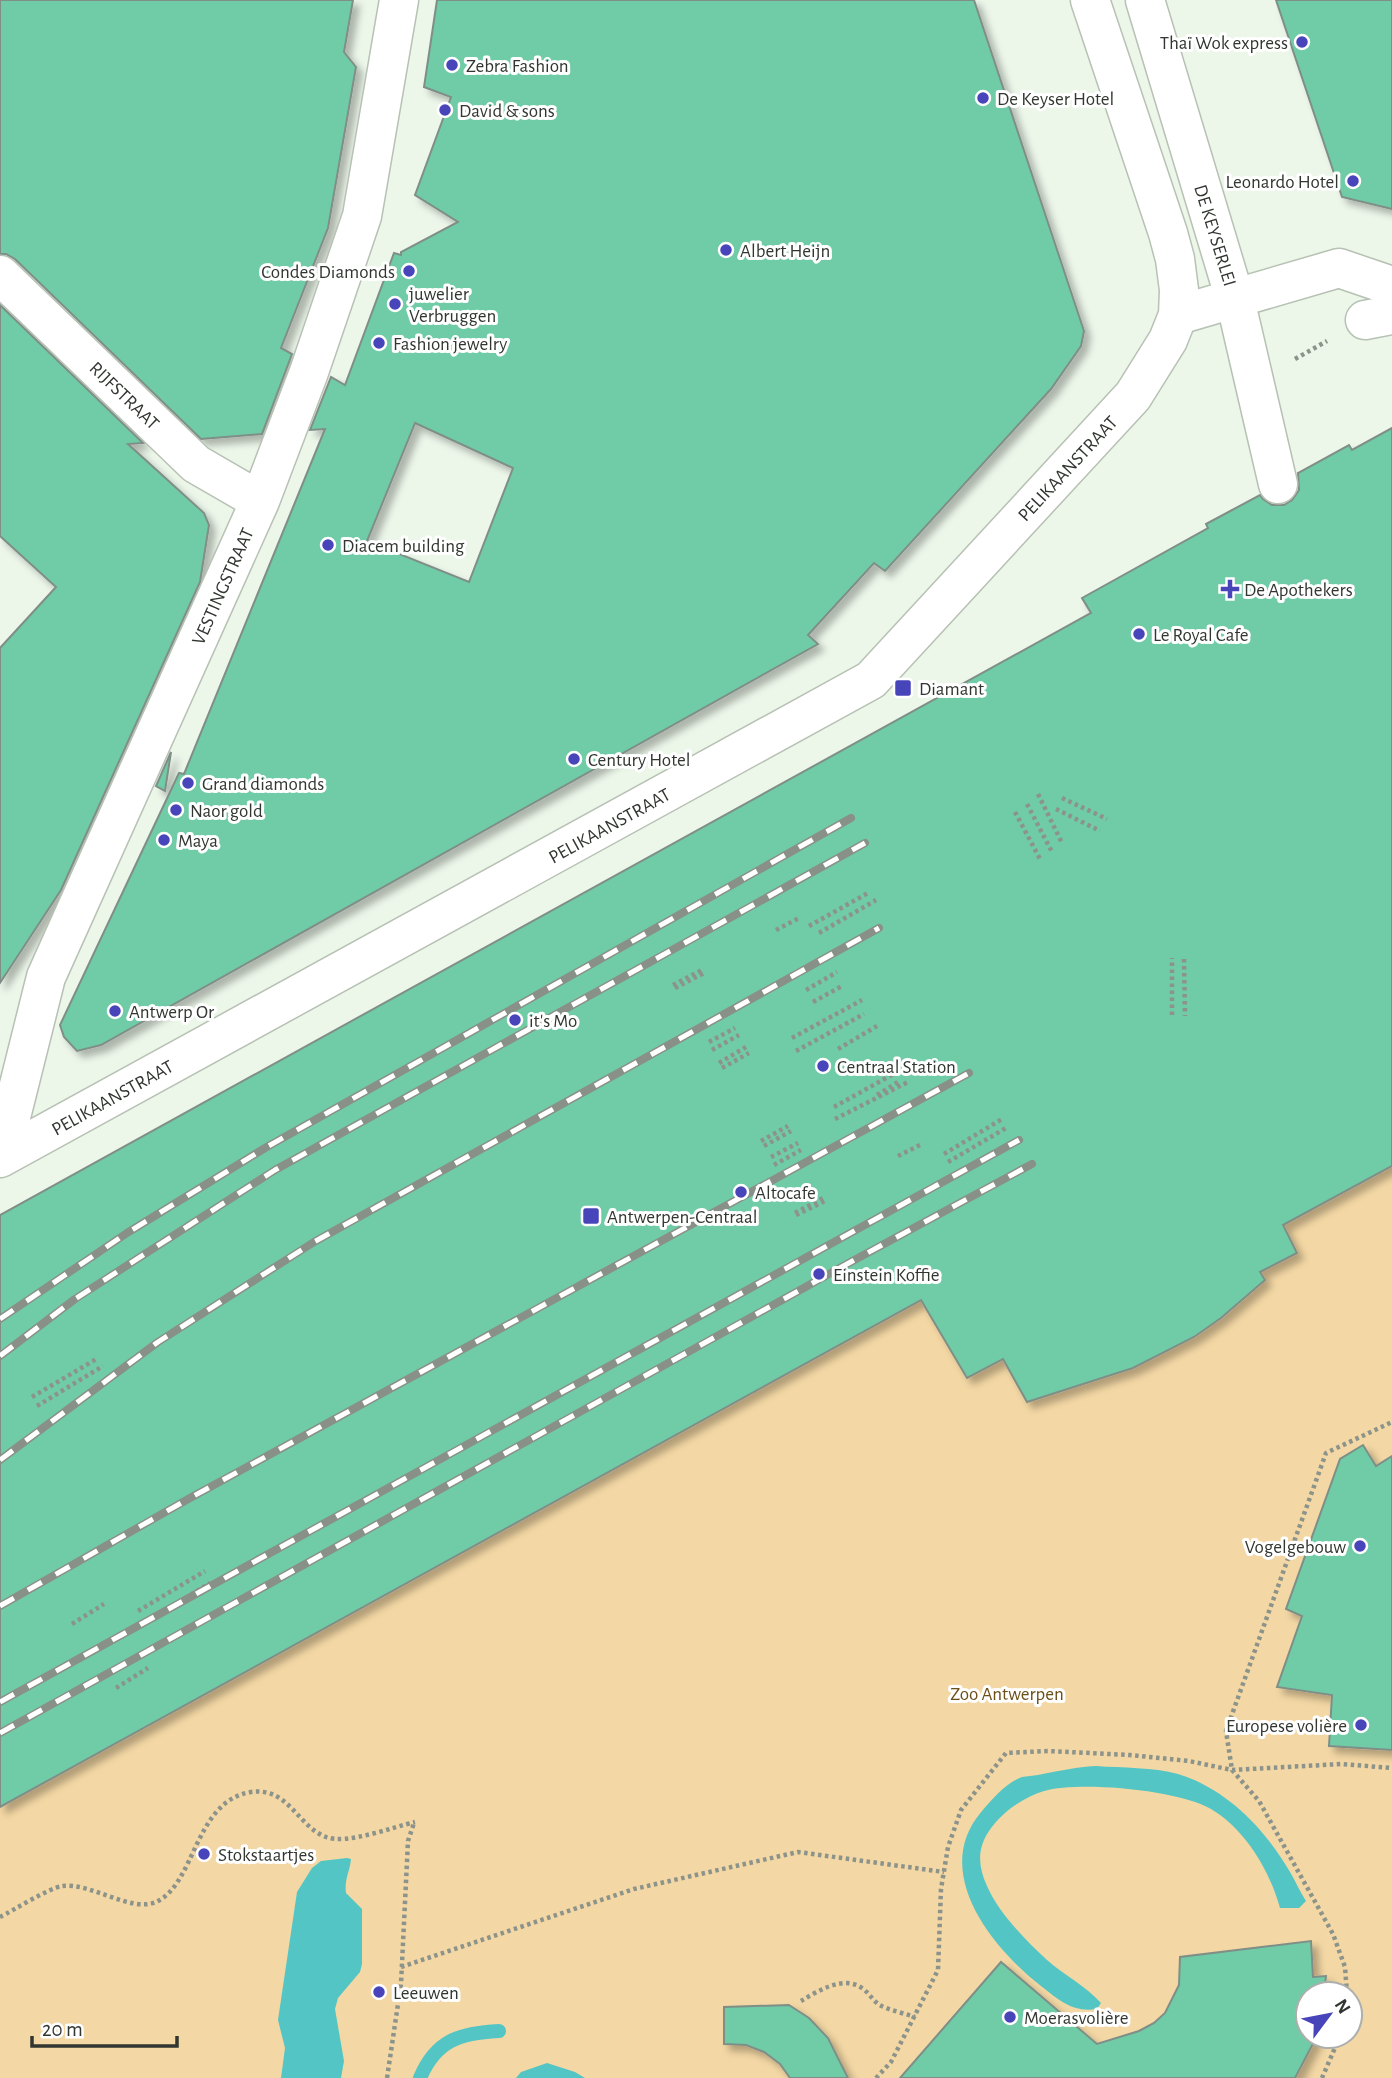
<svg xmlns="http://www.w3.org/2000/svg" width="1392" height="2078" font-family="'Alegreya Sans',sans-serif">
  <defs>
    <filter id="shadow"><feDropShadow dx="6" dy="6" stdDeviation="3.5" flood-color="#0004"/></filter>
  </defs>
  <rect width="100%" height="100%" fill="#ecf6e9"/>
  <path fill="#f3d7a4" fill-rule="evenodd" d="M1392 1056V2078H0V1807L1269 1108ZM1308 1994H1350V2036H1308Z"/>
  <path fill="#53c5c4" d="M1096 1766C1122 1768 1153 1767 1178 1774 1227 1789 1265 1829 1290 1872 1296 1882 1300 1892 1306 1901L1299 1908H1280C1270 1871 1245 1829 1211 1809 1178 1790 1081 1781 1044 1791 1022 1798 1002 1812 989 1831 977 1849 978 1866 987 1886 998 1912 1026 1941 1047 1960 1064 1975 1086 1986 1101 2003L1097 2009C1073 2013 1059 2000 1041 1986 991 1947 930 1871 982 1811 993 1798 1006 1783 1022 1777 1027 1776 1033 1776 1038 1775 1058 1771 1076 1767 1096 1766Z
    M347 1858 351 1859C350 1871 344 1880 346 1893L362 1909V1964L360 1972 338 1998 335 2009 344 2061 341 2078H281L285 2048 278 2020 297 1892 312 1868 321 1861Z
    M547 2063 575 2072 585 2078H516L521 2072Z"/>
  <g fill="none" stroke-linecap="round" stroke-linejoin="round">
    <path stroke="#53c5c4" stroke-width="14" d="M420 2078C436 2040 460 2033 499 2031"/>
  </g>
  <path fill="#70cba7" stroke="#7f8f87" stroke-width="2" fill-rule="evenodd" filter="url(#shadow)" d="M0 0H353L344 52 356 67 328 228 281 348 292 354 262 434 201 439 15 259 6 254H0Z
    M437 0H974L1084 331 1081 346 1051 389 885 571 874 563 808 635 818 644 101 1045 77 1051 64 1037 60 1025 179 773 184 774 325 429 310 430 331 377 345 385 394 253 401 255V252L458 222 415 195 451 97 424 87ZM415 423 513 468 469 582 367 541Z
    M1276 0H1392V209L1342 197Z
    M0 305 143 443 128 444 204 513 209 525 200 582 61 890 0 983V648L56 587 0 536Z
    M1392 428V1166L1283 1225 1297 1253 1260 1272 1265 1280 1221 1318 1194 1337 1133 1368 1027 1402 1003 1359 967 1378 921 1300 0 1807V1215L1091 613 1082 598 1208 528 1206 524 1260 495 1263 499 1272 505H1284L1292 500 1299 490 1298 473 1349 445 1352 450Z
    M171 752 165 791 156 786Z
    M1363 1445 1376 1466 1392 1456V1750L1329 1746 1332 1695 1277 1687 1302 1616 1286 1609 1340 1459Z
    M1311 1941 1313 1977 1326 1976 1324 1994H1308V2036H1317L1295 2078H900L1001 1962 1097 2044 1139 2031 1154 2023 1165 2013 1179 1985 1180 1957Z
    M789 2005 809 2018 828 2038 848 2078H790L780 2064 764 2052 746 2045 724 2044V2007Z"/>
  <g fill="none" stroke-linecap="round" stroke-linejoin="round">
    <g stroke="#b7c1b4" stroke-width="41">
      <path id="street" d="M1145 0 1235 299 1278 484
        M0 275 196 464 260 501
        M1178 315 1339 268 1392 286
        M1365 320 1392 315
        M1 1157 46 977 260 501 309 372 362 216 399 0
        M0 1158 871 680 1133 396 1168 340 1178 315 1179 290 1175 259 1168 233 1090 0"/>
    </g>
    <path stroke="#8c938a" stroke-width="4.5" stroke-dasharray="3.5 3.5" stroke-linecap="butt" d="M1295 359 1327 341
      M1038 794 1062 843
      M1062 798 1107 819
      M1027 804 1052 852
      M1056 809 1100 831
      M1015 812 1040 859
      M809 926 868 893
      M776 930 799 918
      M819 933 876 900
      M1184 959 1185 1016
      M673 985 704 969
      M675 988 706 972
      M806 990 837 972
      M813 1002 842 986
      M1172 1015V958
      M792 1038 862 1000
      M709 1042 735 1028
      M838 1049 877 1026
      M712 1050 739 1035
      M796 1051 864 1014
      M719 1063 746 1047
      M722 1068 749 1053
      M877 1095 898 1082
      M834 1107 906 1067
      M835 1119 910 1081
      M761 1141 788 1126
      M764 1146 791 1131
      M944 1154 1002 1119
      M898 1156 920 1145
      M771 1157 798 1143
      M948 1162 1006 1128
      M774 1165 801 1150
      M795 1213 825 1197
      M796 1215 827 1200
      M32 1397 98 1358
      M37 1406 103 1366
      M138 1611 205 1571
      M72 1624 104 1604
      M143 1624 210 1583
      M116 1688 148 1668
      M0 1917C14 1910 49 1888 62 1886 90 1882 131 1913 156 1902 196 1884 194 1801 251 1792 289 1787 297 1826 326 1837 346 1845 393 1827 415 1822
      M401 1967 634 1889 798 1852 944 1872
      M1347 1994 1345 1967 1333 1934 1259 1801 1232 1770 1226 1731 1326 1453 1392 1422
      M801 2001C818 1991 843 1975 862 1988 868 1992 872 1999 878 2004 888 2010 903 2013 915 2017
      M387 2078 401 1984 408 1841 414 1823
      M876 2078 891 2062 938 1970 941 1889 948 1847 961 1810 1006 1753 1048 1751 1130 1755 1189 1761 1232 1770 1341 1764 1392 1768
      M1322 2078 1340 2036"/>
    <use href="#street" stroke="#fff" stroke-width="38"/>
    <g stroke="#899087" stroke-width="8">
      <path id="rail" d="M0 1319 127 1233 265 1148 851 818
        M0 1356 75 1299 275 1170 865 843
        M0 1460 158 1342 314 1242 879 928
        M0 1606 190 1498 969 1073
        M0 1702 1019 1140
        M0 1733 847 1264 1032 1164"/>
    </g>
    <use href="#rail" stroke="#fff" stroke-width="5" stroke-dasharray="16" stroke-linecap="butt"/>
  </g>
  <g fill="#4844ba" stroke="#fff" stroke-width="2.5">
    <circle cx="1302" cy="42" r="7"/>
    <circle cx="452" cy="65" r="7"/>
    <circle cx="983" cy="98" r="7"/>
    <circle cx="445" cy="110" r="7"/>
    <circle cx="1353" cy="181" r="7"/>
    <circle cx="726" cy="250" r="7"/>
    <circle cx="409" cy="271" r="7"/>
    <circle cx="395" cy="304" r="7"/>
    <circle cx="379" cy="343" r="7"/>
    <circle cx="328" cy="545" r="7"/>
    <path d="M1226.5 578.5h7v7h7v7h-7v7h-7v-7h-7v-7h7z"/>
    <circle cx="1139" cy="634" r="7"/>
    <rect x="894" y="679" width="18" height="18" rx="3.5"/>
    <circle cx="574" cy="759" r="7"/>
    <circle cx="188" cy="783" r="7"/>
    <circle cx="176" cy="810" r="7"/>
    <circle cx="164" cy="840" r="7"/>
    <circle cx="115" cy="1011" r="7"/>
    <circle cx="515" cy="1020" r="7"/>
    <circle cx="823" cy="1066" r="7"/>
    <circle cx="741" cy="1192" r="7"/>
    <rect x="582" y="1207" width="18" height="18" rx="3.5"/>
    <circle cx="819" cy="1274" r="7"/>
    <circle cx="1360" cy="1546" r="7"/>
    <circle cx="1361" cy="1725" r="7"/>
    <circle cx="204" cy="1854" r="7"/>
    <circle cx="379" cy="1992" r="7"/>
    <circle cx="1010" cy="2017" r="7"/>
  </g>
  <g text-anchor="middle" stroke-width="6" stroke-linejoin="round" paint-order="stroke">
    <g font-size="19" fill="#323631" stroke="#fff" text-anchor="start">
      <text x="1288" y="49" text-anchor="end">Thaï Wok express</text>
      <text x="466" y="72">Zebra Fashion</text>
      <text x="997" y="105">De Keyser Hotel</text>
      <text x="459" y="117">David &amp; sons</text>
      <text x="1339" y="188" text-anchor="end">Leonardo Hotel</text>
      <text x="740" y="257">Albert Heijn</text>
      <text x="395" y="278" text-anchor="end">Condes Diamonds</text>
      <text x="409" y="300">juwelier<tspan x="409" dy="22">Verbruggen</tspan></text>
      <text x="393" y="350">Fashion jewelry</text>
      <text x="342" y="552">Diacem building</text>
      <text x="1244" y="596">De Apothekers</text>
      <text x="1153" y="641">Le Royal Cafe</text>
      <text x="919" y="695">Diamant</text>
      <text x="588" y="766">Century Hotel</text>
      <text x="202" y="790">Grand diamonds</text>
      <text x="190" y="817">Naor gold</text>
      <text x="178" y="847">Maya</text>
      <text x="129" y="1018">Antwerp Or</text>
      <text x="529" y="1027">it's Mo</text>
      <text x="837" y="1073">Centraal Station</text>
      <text x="755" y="1199">Altocafe</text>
      <text x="607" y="1223">Antwerpen-Centraal</text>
      <text x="833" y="1281">Einstein Koffie</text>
      <text x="1346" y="1553" text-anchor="end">Vogelgebouw</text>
      <text x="1347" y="1732" text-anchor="end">Europese volière</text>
      <text x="218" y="1861">Stokstaartjes</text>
      <text x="393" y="1999">Leeuwen</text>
      <text x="1024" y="2024">Moerasvolière</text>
    </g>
    <g font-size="19" fill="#323631" stroke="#fff">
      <text transform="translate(1216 235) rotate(73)" y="7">DE KEYSERLEI</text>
      <text transform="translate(125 395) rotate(44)" y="7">RIJFSTRAAT</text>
      <text transform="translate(1067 468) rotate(-47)" y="7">PELIKAANSTRAAT</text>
      <text transform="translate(222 586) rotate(-66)" y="7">VESTINGSTRAAT</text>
      <text transform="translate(609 825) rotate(-29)" y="7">PELIKAANSTRAAT</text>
      <text transform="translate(112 1097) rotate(-29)" y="7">PELIKAANSTRAAT</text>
    </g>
    <g font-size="19" fill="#6a4f17" stroke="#fff">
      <text x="1007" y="1700">Zoo Antwerpen</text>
    </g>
  </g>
  <g transform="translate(1329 2015) rotate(58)"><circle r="33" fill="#ffffff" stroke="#adafad" stroke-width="2"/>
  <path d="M0-5L12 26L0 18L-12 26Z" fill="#4844ba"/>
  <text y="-10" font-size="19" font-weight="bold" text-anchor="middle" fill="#323631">N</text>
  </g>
  <path d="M32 2036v10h145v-10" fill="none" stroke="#323631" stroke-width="3.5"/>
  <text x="42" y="2036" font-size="21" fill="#323631" stroke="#ffffff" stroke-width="5" paint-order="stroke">20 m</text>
</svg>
